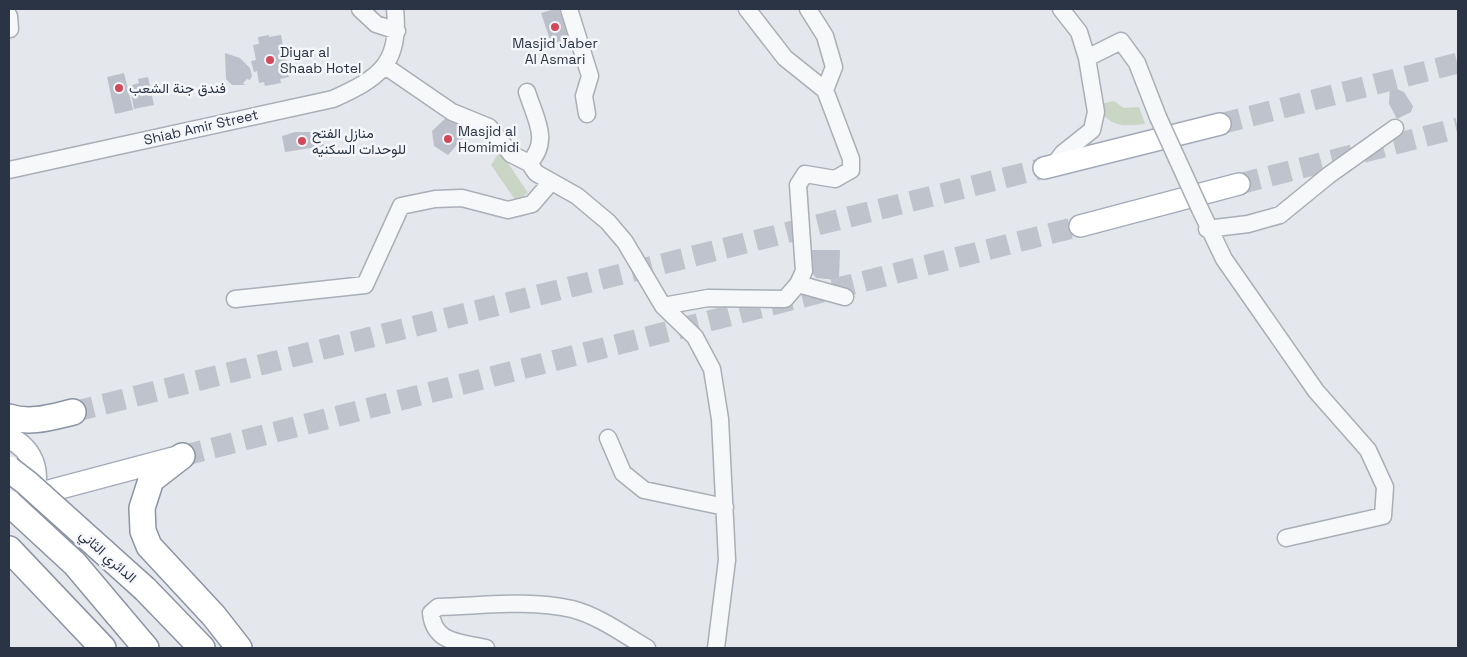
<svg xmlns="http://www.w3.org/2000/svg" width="1467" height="657" font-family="'Space Grotesk',Vazirmatn,sans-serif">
  <rect width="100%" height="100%" fill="#e4e7ec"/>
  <path fill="#c9d6c5" d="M1102 100 1104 103 1114 101 1124 108 1139 107 1145 124C1123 126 1116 128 1100 112Z
    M500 151 528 193 516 201 491 165Z"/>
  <path fill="#bbc0ca" d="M555 9H559L570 40 552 46 541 13Z
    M269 35V37L281 35 289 77 280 79 281 83 265 86 264 82 259 83 257 71 254 72 251 61 256 60 253 45 259 44 258 37Z
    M225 53 240 58 250 68 252 76 250 80 247 79 243 83 245 85H232L226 79Z
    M124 73 133 110 115 114 107 77Z
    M148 77 154 105 134 109 131 93H134L132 85 139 83 138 79Z
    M1390 86 1404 92 1413 106 1411 112 1397 119 1389 104Z
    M449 115 470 130 448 155 434 146 432 131Z
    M295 132H320L324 146 285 152 282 136Z
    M810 250H840L839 280 816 278 805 264Z"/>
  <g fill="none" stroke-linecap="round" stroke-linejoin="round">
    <path stroke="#bfc3cb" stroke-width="21" stroke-dasharray="21 11" stroke-linecap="butt" d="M1220 124 1458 63
      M1239 184 1458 128
      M73 412 1044 168
      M182 456 1080 226"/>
    <g stroke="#a9aeb7" stroke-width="19">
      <path id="minor" d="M360 9 376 24 397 31
        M569 9 590 76 584 96 587 114
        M808 9 825 36 834 67 825 90
        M1061 9 1079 32 1087 58 1121 41 1137 63 1158 117
        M9 16 10 29
        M385 66 452 112 489 127 511 154 529 163 536 173 577 196 608 222 625 242 663 306 695 337 712 369 720 419 727 560 716 648
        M527 92C535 118 551 141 529 163
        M1053 166 1063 153 1092 130 1096 112 1087 58
        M9 170 333 99C379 78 401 64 395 9
        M1200 209 1224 259 1316 391 1368 450 1385 487 1383 516 1286 538
        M1207 229 1248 224 1280 215 1329 175 1395 128
        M798 284 845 297
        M235 299 365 285 401 206 435 199 462 198 508 210 532 204 551 182
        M663 306 708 298 785 299 798 284 804 271 798 185 805 174 835 179 851 170V159L825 90 785 58 747 9
        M608 438 623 473 644 490 725 507
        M486 648C461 642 434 644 431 613L438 607C481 606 529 599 572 609 599 616 623 634 647 648"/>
    </g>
    <g stroke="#a3abb8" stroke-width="24">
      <path id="major" d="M1044 168 1220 124
        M1080 226 1239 184
        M9 438C34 448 44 479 27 501
        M30 496 177 457"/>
    </g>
    <g stroke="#8b94a3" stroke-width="28">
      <path id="highway" d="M9 417C31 424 51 417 73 412
        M182 456 151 480 142 508 143 531 149 546 214 616 239 648
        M9 549 103 648
        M145 589 202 648
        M118 615 146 648"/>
    </g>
    <use href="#minor" stroke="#f7f8fa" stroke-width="16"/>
    <use href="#major" stroke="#fff" stroke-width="21"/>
    <use href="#highway" stroke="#fff" stroke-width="25"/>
    <g stroke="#a9aeb7" stroke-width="19" stroke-linecap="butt">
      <path id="minor-bridge" d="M1158 117 1200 209"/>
    </g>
    <g stroke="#8b94a3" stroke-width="28" stroke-linecap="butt">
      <path id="highway-bridge" d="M9 469 27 483 145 589
        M9 503 75 564 118 615"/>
    </g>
    <use href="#minor-bridge" stroke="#f7f8fa" stroke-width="16"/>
    <use href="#highway-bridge" stroke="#fff" stroke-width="25"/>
  </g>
  <g fill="#d1495b" stroke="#f4f6f9" stroke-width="2">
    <circle cx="555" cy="27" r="5"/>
    <circle cx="270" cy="60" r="5"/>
    <circle cx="119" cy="88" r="5"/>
    <circle cx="448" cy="139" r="5"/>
    <circle cx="302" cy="141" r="5"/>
  </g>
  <g text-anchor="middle" stroke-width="5" stroke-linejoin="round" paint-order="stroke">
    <g font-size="14" fill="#2b3445" stroke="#f4f6f9" text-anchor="start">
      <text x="555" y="48" text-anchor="middle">Masjid Jaber<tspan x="555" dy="16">Al Asmari</tspan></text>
      <text x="280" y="57">Diyar al<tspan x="280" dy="16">Shaab Hotel</tspan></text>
      <text x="129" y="93">فندق جنة الشعب</text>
      <text x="458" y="136">Masjid al<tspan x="458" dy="16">Homimidi</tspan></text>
      <text x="312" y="138">منازل الفتح<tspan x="312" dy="16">للوحدات السكنيه</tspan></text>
    </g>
    <g font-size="14" fill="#2b3445" stroke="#f4f6f9">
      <text transform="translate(201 127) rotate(-13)" y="5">Shiab Amir Street</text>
      <text transform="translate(108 556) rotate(42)" y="5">الدائري الثاني</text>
    </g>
  </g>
  <rect width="1467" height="657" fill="none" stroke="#2b3445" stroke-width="20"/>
</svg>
